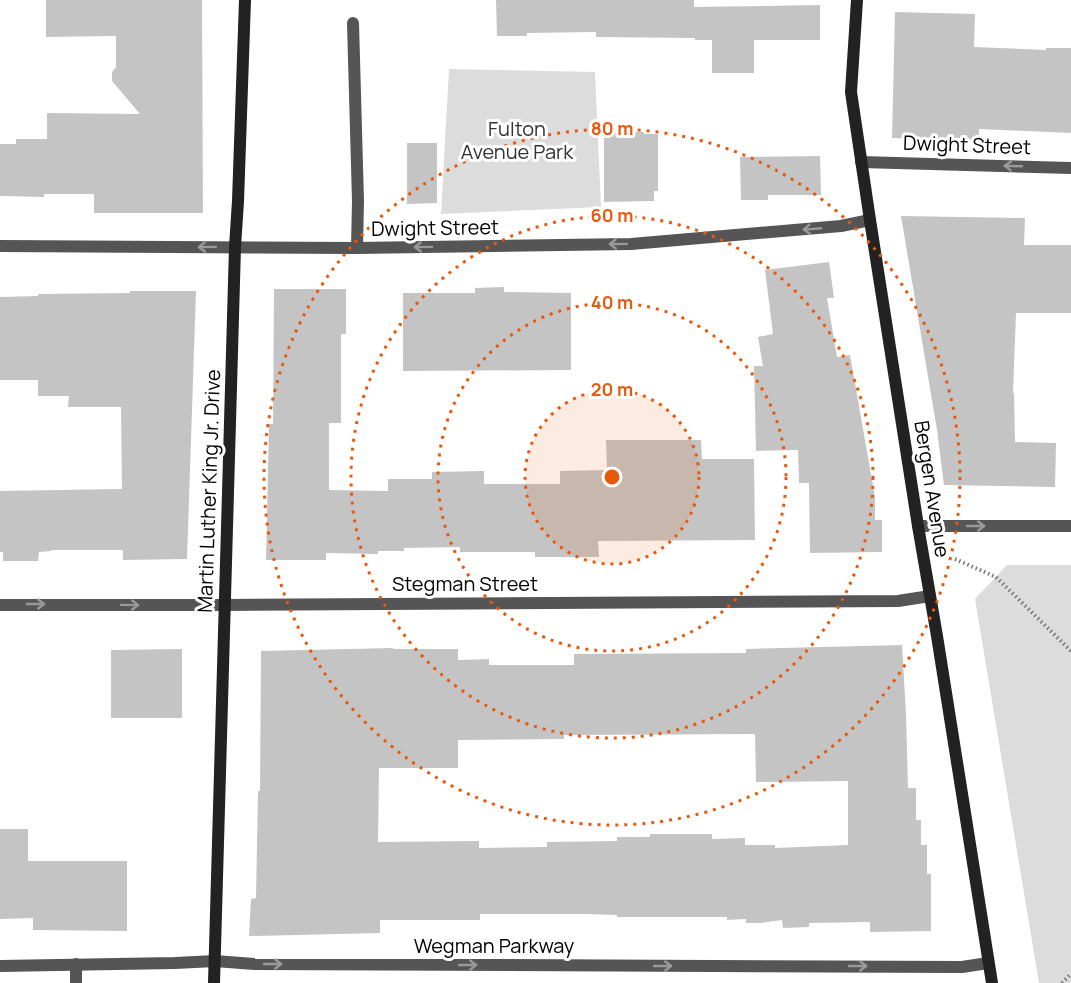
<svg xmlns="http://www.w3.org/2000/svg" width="1071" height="983" font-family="Manrope,sans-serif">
  <rect width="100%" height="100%" fill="#fff"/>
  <path fill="#dcdcdc" d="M449 69 595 72 601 207 441 214Z
    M1007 565H1071V983H1039L975 599Z"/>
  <path fill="#c4c4c4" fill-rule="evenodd" d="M46 0H202L203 213H94V194H44V197L0 196V144H16V139H47V113L140 114 112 81V72L116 67V36L46 37Z
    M496 0H694V7L820 5V40H754V73H712V40H695V38L596 37V32L527 33V36H497Z
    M895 12 975 14 974 47 1046 50V48H1071V133L979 129V141L892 138Z
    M604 132H644V134H658V191H654V201L604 202Z
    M407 143H437V203L407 204Z
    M820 156 821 195H768V200H741L740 157Z
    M901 216 1025 218 1024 245H1071V313H1016L1013 393H1014L1015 442 1056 443 1055 487 944 485 937 430Z
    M829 262 834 298H827L837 357 850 355 875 497V520H882V552L810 553 809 483H799L798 450 756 451 754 366H763L758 337 773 334 765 270Z
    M504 287V292L571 293V370L403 371V293H475V288Z
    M274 289H346V334H341V423H329V490L388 491V479H432V472L484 471V484H560V471L607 470 606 440H701L702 459H754L755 540 598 541 599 557H535V552H460V547L404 548V551H378V554L326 553V560H266L269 424H273Z
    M130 291H196L187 559 123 560V550H51V551L39 552 38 561H3V552H0V491L122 489 121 407H68L69 396H38V380H0V297L38 296V294L130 293Z
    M902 645 906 714 908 788H916V820H921V845H927V874H931V931L870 932V922L809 923V927L783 928 782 920 761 923H746V919L727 920V917H617V915L585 914H480V920H380V933L249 936 251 899 256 898 258 791H260L261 651 393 648V649H458V660L489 659V665H574V654L746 653V649ZM755 734 756 782 848 781V845L775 848V845H745V838L712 839V834H650V837H617V841L547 842V847L479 848V841L378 842 379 768H458V740L564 739V735Z
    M182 649V718H111V650Z
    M0 829H28V861H127V931L33 930V918L0 919Z"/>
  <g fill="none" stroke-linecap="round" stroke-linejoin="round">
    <path stroke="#777" stroke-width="4" stroke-dasharray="1.5 3" stroke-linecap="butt" d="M955 559 996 577 1071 651
      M1062 983 1071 974"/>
    <path stroke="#555" stroke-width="12" d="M353 23 358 201 357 248
      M76 983V964"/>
    <path stroke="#555" stroke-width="12" d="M861 162 1071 168
      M0 246 357 248 631 244 841 226 870 220
      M918 526H1071
      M0 605H224L898 601 930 596
      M0 966 175 963 215 961 254 964 962 967 988 963"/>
    <path stroke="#222" stroke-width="12" d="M857 0 851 92 870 220 918 526 937 636 992 983
      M214 983 235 247 238 201 245 0"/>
  </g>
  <defs><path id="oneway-shaft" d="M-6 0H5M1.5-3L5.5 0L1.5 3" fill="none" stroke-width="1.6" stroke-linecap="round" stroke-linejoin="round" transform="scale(1.5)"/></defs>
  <g stroke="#999">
    <use href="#oneway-shaft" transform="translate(1013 166) rotate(-178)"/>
    <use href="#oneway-shaft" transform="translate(812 229) rotate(175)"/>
    <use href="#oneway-shaft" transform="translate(618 244) rotate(179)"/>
    <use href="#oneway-shaft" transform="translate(207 247) rotate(179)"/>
    <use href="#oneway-shaft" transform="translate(423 247) rotate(179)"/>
    <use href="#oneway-shaft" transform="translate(976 526)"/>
    <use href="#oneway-shaft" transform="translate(36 604)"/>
    <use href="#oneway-shaft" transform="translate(130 605) rotate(1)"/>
    <use href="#oneway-shaft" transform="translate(273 964)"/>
    <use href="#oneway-shaft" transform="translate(468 965)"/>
    <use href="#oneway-shaft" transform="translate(663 966)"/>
    <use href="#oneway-shaft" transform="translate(858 966)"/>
  </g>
  <circle cx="612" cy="477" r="87" fill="#e8590c" fill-opacity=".12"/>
  <g fill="none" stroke="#e8590c" stroke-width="3" stroke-dasharray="3 6">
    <circle cx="612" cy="477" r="87"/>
    <circle cx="612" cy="477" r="174"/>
    <circle cx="612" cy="477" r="261"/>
    <circle cx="612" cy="477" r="348"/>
  </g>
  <g text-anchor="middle" stroke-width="6" stroke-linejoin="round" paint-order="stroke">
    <g font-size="20" fill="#333" stroke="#fff">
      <text x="517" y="136">Fulton<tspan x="517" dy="23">Avenue Park</tspan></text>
    </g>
    <g font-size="20" fill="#000" stroke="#fff">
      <text transform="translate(967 145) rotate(2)" y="7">Dwight Street</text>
      <text transform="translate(435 228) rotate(-1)" y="7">Dwight Street</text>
      <text transform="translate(932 489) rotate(81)" y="7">Bergen Avenue</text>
      <text transform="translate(209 491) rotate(-88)" y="7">Martin Luther King Jr. Drive</text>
      <text x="465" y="591">Stegman Street</text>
      <text x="494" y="953">Wegman Parkway</text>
    </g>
  </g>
  <circle cx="612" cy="477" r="9" fill="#e8590c" stroke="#fff" stroke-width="3"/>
  <g font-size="18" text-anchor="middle" font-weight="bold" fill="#e8590c" stroke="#fff" stroke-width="6" stroke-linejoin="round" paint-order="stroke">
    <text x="612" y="135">80 m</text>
    <text x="612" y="222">60 m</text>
    <text x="612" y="309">40 m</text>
    <text x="612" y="396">20 m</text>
  </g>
</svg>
